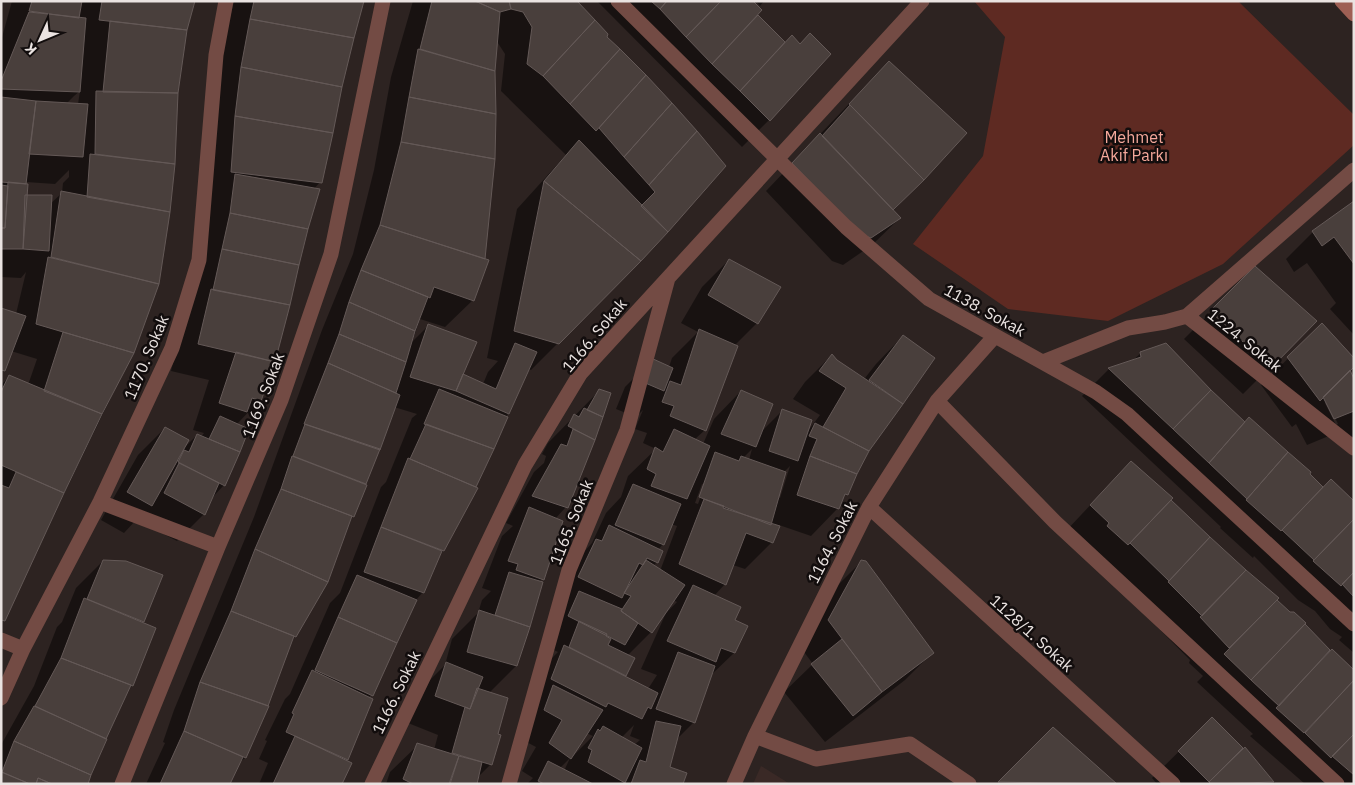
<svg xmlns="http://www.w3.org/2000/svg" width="1355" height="785" font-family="'IBM Plex Sans',sans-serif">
  <rect width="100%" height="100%" fill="#2d2321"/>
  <path fill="#3a2926" d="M761 766 790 784H753Z"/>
  <path fill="#5e2a22" d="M974 1H1238L1354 115V145L1223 264 1108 321 1008 309 913 244 983 156 1005 37Z"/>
  <path fill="#0007" fill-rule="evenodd" d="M12 1H194L186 30 177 92 169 212 158 284 133 352 1 623V385L10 376 28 385 37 359 11 351 1 373V309L16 314 26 272 21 278 1 277V41ZM80 91 78 104 67 103 74 96ZM69 170V177L63 183 62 193 50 204 25 196 26 182 55 184Z
    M234 1H363L340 87 320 182 314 189 318 190 273 361 260 400 236 425 248 430 224 485 211 499 204 514 177 541 136 520 124 533 101 520 138 455 165 428 184 448 197 435 201 437 204 433 193 430 209 380 171 371 184 318 223 47Z
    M413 1H576L605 37 671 104 725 166 558 343 531 370 528 369 474 488 443 551 439 555 423 592 416 600 369 698 371 699 346 760 350 763 341 784H259L268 763 259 759 267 741 265 740 285 699 290 694 330 603 340 593 381 487 386 482 412 418 417 414 394 407 327 582 291 641 268 706 245 758 239 763 228 784H146L165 743 163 742 174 710 254 517 322 330 353 254 374 170 391 77ZM496 40 505 54 501 91 566 155 517 209 487 358 498 361 488 372 483 384 461 374 428 326 412 342 420 319 445 327 473 300Z
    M597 1H752L756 15 785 44 769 120 742 147Z
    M756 1H764L760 6Z
    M889 62 965 133 893 211 900 218 872 245 843 265 832 261 766 191Z
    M1354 202V335L1330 309 1336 303 1307 263 1294 272 1286 259 1313 232Z
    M729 260 757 323 734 346 705 430 694 440 703 444 714 419 741 391 760 433 783 410 805 435 820 415 793 399 805 382 832 355 836 360 865 378 876 364 903 336 933 358 868 451 838 508 811 536 779 525 772 542 745 569 733 565 725 584 714 596 733 620 746 627 734 653 710 676 694 722 675 741 668 768 682 784H527L533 778 522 771 536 747 517 737 537 673 558 652 541 644 582 554 592 543 606 513 621 497 628 476 656 449 643 443 647 433 635 429 643 410 636 417 616 409 625 387 652 360 669 367 672 358 698 332 681 323 702 287ZM752 449 749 460 743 458ZM790 466 780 498 778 497 784 472ZM702 484H705L698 504 695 503ZM671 524 677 526 660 571 653 566 657 562 658 550 663 544ZM673 600 677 602 666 613 641 669 657 675 648 689 624 677 628 655 651 632ZM634 725 630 736 640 740 634 745 621 738ZM586 733 593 736 573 756ZM570 758 564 771 560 768Z
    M1255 268 1316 321 1243 394 1184 339Z
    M1322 325 1354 378V436L1340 441 1336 433 1307 445 1296 424 1292 427 1261 385ZM1325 403H1328L1338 424 1336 425Z
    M1141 353 1244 424 1308 474 1323 488 1354 503V653L1339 640 1342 637 1330 629 1315 611 1298 600 1254 556 1253 558 1220 528 1221 527 1082 396 1109 369 1132 361Z
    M600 390 609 393 566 507 555 519 561 522 540 582 542 583 516 666 489 693 496 735 491 764 476 779 475 784H386L390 772 418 745 434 750 438 735 408 723 419 691 445 665 452 639 478 613 482 600 491 591 482 588 502 536 513 526 506 523 534 472 544 463 546 456 542 454 548 443Z
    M1131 462 1230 558 1232 557 1277 598 1275 600 1330 652 1354 671V784H1305L1250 736 1253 734 1197 682 1203 676 1189 663 1190 660 1064 533Z
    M103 561 161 576 142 623 132 685 127 690 86 784H1V745L34 686 57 627 62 622 76 588Z
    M861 562 932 653 905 680 825 742 784 692 813 664 801 648 834 589Z
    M1212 719 1243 750 1245 748 1276 784H1157L1152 778Z
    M1053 728 1115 784H998Z"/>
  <path fill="#493f3c" stroke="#645957" d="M32 1H82L79 18 29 11Z
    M102 1H195L187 30 99 20Z
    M254 1H364L354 38 250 19Z
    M432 1H475L500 12 495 71 420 49Z
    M475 1H509L511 9 500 12Z
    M509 1H577L595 20 543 76 527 64 532 27 523 12 511 9Z
    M651 1H667L660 9Z
    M667 1H721L686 37 660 9Z
    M721 1H753L762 10 712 64 686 37Z
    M29 12 86 18 80 92 1 89V81Z
    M758 15 785 42 740 91 712 64Z
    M250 19 354 38 342 87 241 67Z
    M595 20 608 34 607 37 620 49 570 104 543 76Z
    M110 21 187 30 178 93 103 92Z
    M810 33 831 54 770 121 740 91 792 35 800 44Z
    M418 49 495 71 496 114 409 97Z
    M620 49 646 75 596 131 570 104Z
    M889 61 967 133 924 180 849 104Z
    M241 67 342 87 333 133 235 116Z
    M646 75 672 103 624 157 599 128Z
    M96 91 178 93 175 164 95 154Z
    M1 97 36 101 26 184 1 182Z
    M409 97 496 114 495 159 401 142Z
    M36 101 88 104 83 157 29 154Z
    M672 103 697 131 649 185 624 157Z
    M850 105 924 180 893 210 822 136Z
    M235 116 333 133 322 183 231 172Z
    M697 131 726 166 668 232 641 206 655 192 649 185Z
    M820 133 901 218 871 238 860 234 792 163Z
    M579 140 668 232 641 261 544 181Z
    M401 142 495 159 485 259 380 225Z
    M90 154 175 164 170 212 87 197Z
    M235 174 320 189 308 229 230 213Z
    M544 181 641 261 559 344 514 331Z
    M8 182 28 184 23 249H1V228H5Z
    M1 185 8 186 5 228H1Z
    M61 191 170 212 159 284 51 257Z
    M25 195H52L49 251 23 249Z
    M1354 201V264L1334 237 1322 246 1312 231Z
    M230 213 308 229 299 265 222 249Z
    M380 225 489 260 474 301 434 287 430 298 428 297 361 270Z
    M222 249 299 265 290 305 213 290Z
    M48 257 159 284 134 353 36 324Z
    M729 259 781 287 758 324 708 295Z
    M1255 266 1317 321 1271 368 1210 311Z
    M361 270 428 297 415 331 349 302Z
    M211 289 290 305 275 362 198 344Z
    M349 302 415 331 406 362 339 334Z
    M1 308 26 316 5 371 1 370Z
    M1322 323 1354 358V367L1320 401 1287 357Z
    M428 324 477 342 456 391 410 377Z
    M699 329 738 346 706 431 670 416 674 406 662 402 670 381 681 385Z
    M63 332 134 353 102 414 44 391Z
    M339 334 406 362 396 393 328 363Z
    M903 335 935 358 903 404 869 380Z
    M515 343 537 352 509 414 456 391 463 374 496 389Z
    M1166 343 1211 390 1173 429 1108 368 1141 357 1140 352Z
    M236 352 275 362 261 401 252 398 247 412 219 403Z
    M832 354 837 360 903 404 869 451 823 427 846 388 819 371Z
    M651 358 673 368 664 391 643 382Z
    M328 363 400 395 380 450 304 424Z
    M1350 370 1354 379V411L1334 419 1323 397Z
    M9 375 102 414 64 493 1 465V392Z
    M439 389 508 417 494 449 424 424Z
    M599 389 611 393 603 417 587 410Z
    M741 390 773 404 756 447 721 434Z
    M1211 390 1245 422 1209 463 1173 429Z
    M584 408 603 417 595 440 568 426 574 414 579 417Z
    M782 409 812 420 798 461 769 451Z
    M220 416 249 429 240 452 209 439Z
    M1249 417 1288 452 1247 499 1209 463Z
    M815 423 869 451 857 474 810 456 817 439 809 436Z
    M305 424 380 449 366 484 293 456Z
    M426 424 494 449 476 487 410 459Z
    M165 427 189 440 152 506 127 492Z
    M573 429 595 440 568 508 532 496 561 444 567 446Z
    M674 429 710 446 687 499 651 486 656 474 647 469 655 447 663 452Z
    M197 434 240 452 225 486 178 462 184 450 189 452Z
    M715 452 739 461 741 456 786 472 771 525 699 497Z
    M1288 452 1311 472 1310 474 1323 487 1281 531 1246 500Z
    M292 456 367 485 354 517 281 489Z
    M810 456 857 474 848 495 845 494 839 509 797 495Z
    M408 458 478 488 444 551 381 527Z
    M1131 461 1173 498 1128 545 1107 526 1109 523 1090 505Z
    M179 463 219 483 205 515 164 493Z
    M16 472 64 493 5 621 1 620V485L9 488Z
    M1331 479 1354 501V519L1314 560 1282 530Z
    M633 484 681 504 664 545 615 525Z
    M281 489 352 516 328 582 255 549Z
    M704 499 724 506 723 508 780 526 773 543 746 533 726 585 679 564Z
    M1171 500 1210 537 1169 581 1130 543Z
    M529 507 563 521 544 580 516 570 518 564 508 561Z
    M1354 519V572L1341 586 1313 561Z
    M609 525 663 551 658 563 647 558 643 565 639 563 622 598 578 577 596 539 602 541Z
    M381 527 442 551 424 593 364 572Z
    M1210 537 1246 570 1202 616 1168 582Z
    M255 549 328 582 296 637 231 611Z
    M103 560 126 561 163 575 144 622 87 599Z
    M646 560 685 585 652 633 621 611 631 596 624 593Z
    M861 560 866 561 934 653 882 692 828 620Z
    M1246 570 1279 598 1229 648 1200 617Z
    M509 572 543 582 530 627 495 615Z
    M1354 572V597L1342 584Z
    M357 575 417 600 397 643 338 617Z
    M693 585 741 607 735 620 748 626 735 653 721 648 716 662 667 641Z
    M579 591 622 609 621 611 638 623 625 645 568 616Z
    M84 598 156 628 133 686 61 658Z
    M1277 600 1290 612H1294L1306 623 1251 680 1224 654Z
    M479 610 530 627 517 666 467 652Z
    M231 611 294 636 268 706 200 682Z
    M338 617 397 643 373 696 315 670Z
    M579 621 607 634 606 636 611 639 608 645 635 658 626 676 569 647Z
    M1305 624 1330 650 1279 706 1251 680Z
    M842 639 882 692 853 716 811 664Z
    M564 645 658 693 651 709 648 707 642 719 608 703 606 707 551 679Z
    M1332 649 1354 670V680L1304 733 1276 708Z
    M678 652 715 666 695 723 656 709Z
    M61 658 131 685 106 739 35 706Z
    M446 662 483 677 470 709 435 696Z
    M312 670 373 699 348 760 286 732 294 714 292 713Z
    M1354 680V734L1331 758 1305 733Z
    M200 682 269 706 246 758 184 731Z
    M553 685 603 710 571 759 549 743 562 720 544 710Z
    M477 688 508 698 498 734 501 735 492 765 452 753 465 707 470 709Z
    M34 706 107 739 91 775 14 741Z
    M1212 717 1243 748 1209 782 1178 751Z
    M656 721 681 726 670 767 687 773 683 784H631L640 760 646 762Z
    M603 726 642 748 625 783 588 762 592 750 588 748 598 729 600 731Z
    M1053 727 1117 784 998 782Z
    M184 731 243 757 230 784H160Z
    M1354 734V775L1332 756Z
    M295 736 352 763 342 784H273Z
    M14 741 91 775 88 784H52L38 778 36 784H30L2 772Z
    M417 743 459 756 449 784H413L403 779Z
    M1245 747 1274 782 1211 784 1209 782Z
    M459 756 482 762 477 784H450Z
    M548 761 593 784H544L538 781Z
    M1 772 30 784H1Z
    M38 778 52 784H36Z"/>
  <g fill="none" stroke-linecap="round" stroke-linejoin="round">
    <path stroke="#734b44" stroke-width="15" d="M618 1 846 227 929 299 1096 392 1127 414 1354 624
      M1187 316 1354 448
      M1043 362 1128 328 1165 322 1187 316 1354 170
      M937 401 1055 522 1337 784
      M100 502 218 547
      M869 507 1173 784
      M1 640 23 649
      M1 698 23 649 100 502 172 348 199 260 216 55 226 1
      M755 736 816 759 910 744 969 784
      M122 784 218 547 281 400 331 254 383 1
      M372 784 525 465 580 374 922 1
      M509 784 569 570 627 430 668 278
      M734 784 755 736 869 507 937 401 994 337"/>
    <path stroke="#9e5f54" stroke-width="15" d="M1342 1 1354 14"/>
  </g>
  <g text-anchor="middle" stroke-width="5" stroke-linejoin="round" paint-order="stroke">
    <g font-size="16" fill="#f5a89b" stroke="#120d0d">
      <text x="1134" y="143">Mehmet<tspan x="1134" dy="18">Akif Parkı</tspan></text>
    </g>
    <g font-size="16" fill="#eae3e1" stroke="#120d0d">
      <text transform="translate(985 310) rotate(29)" y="6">1138. Sokak</text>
      <text transform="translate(594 335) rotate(-50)" y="6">1166. Sokak</text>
      <text transform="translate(1245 340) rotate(39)" y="6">1224. Sokak</text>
      <text transform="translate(146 357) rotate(-67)" y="6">1170. Sokak</text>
      <text transform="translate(263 395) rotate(-69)" y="6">1169. Sokak</text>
      <text transform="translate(571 522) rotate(-68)" y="6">1165. Sokak</text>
      <text transform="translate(832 542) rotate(-63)" y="6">1164. Sokak</text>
      <text transform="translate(1032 633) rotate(42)" y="6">1128/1. Sokak</text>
      <text transform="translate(396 692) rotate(-64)" y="6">1166. Sokak</text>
    </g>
  </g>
  <rect width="1355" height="785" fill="none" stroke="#eae3e1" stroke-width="5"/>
  <g transform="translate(40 40) rotate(226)" stroke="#120d0d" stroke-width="4" paint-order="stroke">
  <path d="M0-4L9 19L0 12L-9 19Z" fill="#eae3e1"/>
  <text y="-8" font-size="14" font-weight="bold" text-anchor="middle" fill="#eae3e1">K</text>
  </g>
</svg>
